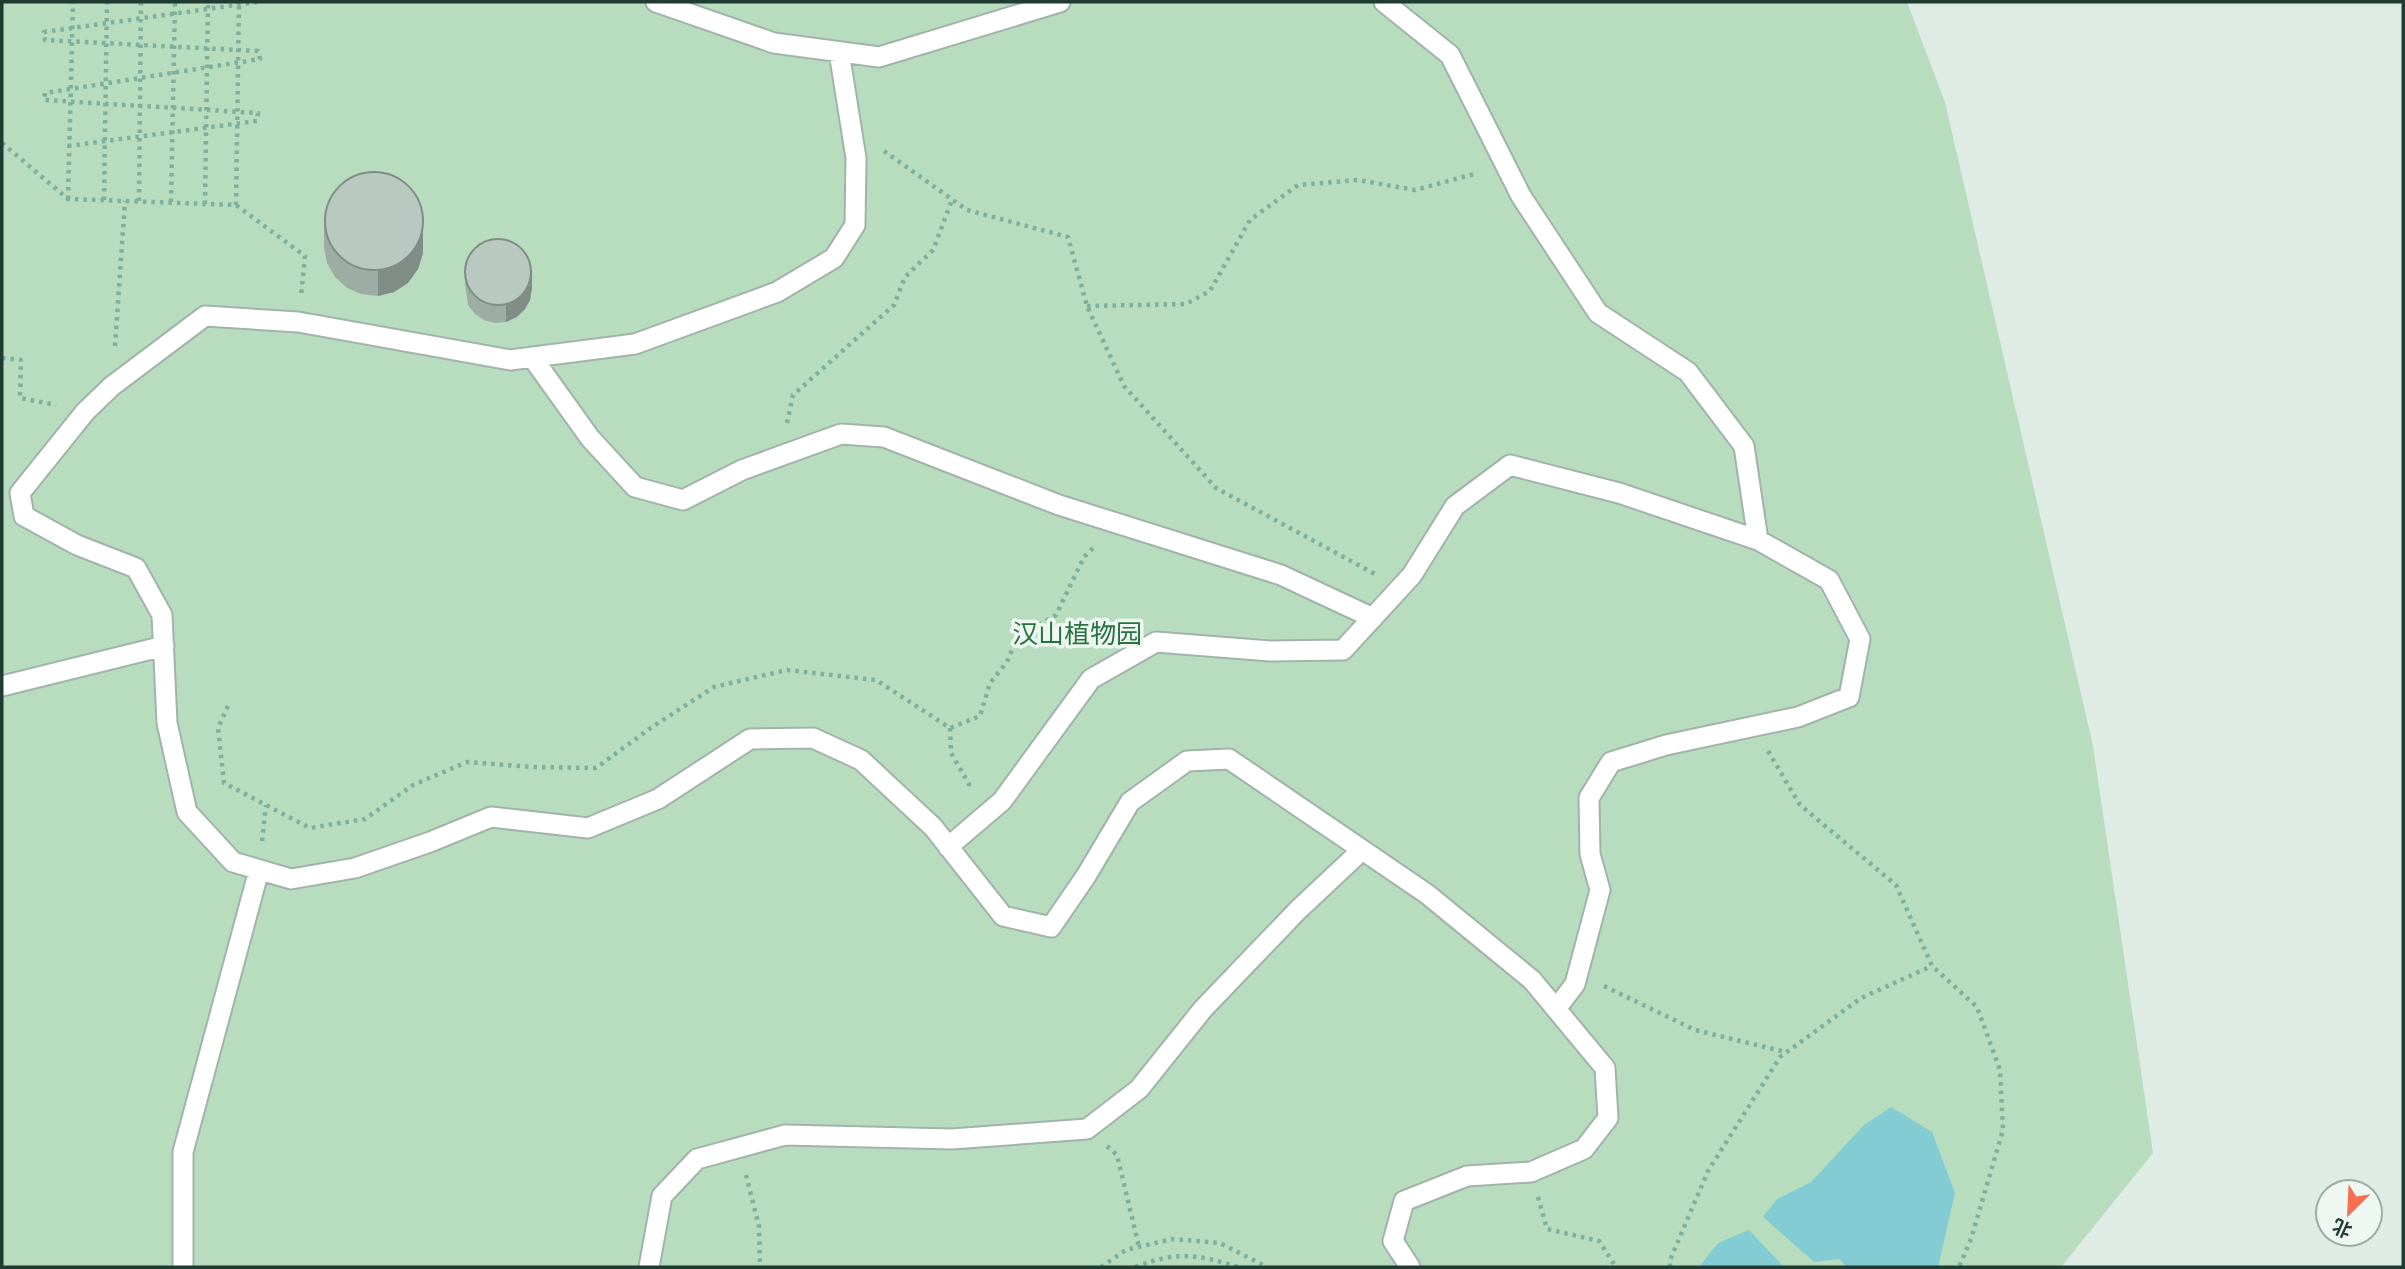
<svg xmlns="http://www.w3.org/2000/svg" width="2405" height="1269" font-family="Figtree,'Noto Sans SC',sans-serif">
  <rect width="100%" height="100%" fill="#dfebe5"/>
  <path fill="#b7ddbe" d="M2 2H1907L1945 102 2093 746 2153 1153 2061 1267H2Z"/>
  <path fill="#84ccd3" d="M1891 1107 1932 1132 1955 1193 1938 1267H1847L1839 1259 1814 1262 1763 1217 1777 1199 1811 1182 1864 1125Z
    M1749 1230 1784 1267H1699L1718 1243Z"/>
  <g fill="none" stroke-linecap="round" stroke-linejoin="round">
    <g stroke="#a2b3ac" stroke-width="23">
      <path id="lane" d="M656 2 774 43 879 57 1060 2
        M1384 2 1450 55 1521 196 1598 313 1688 372 1744 446 1758 540
        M839 52 856 158 855 225 834 258 777 292 635 344 510 360 298 322 205 316 112 386 85 412 20 493 24 516 77 545 136 568 162 615 167 723 187 812 233 862 291 879 355 868 430 842 491 817 588 828 658 799 750 739 813 738 861 760 933 827 1003 916 1051 927 1086 876 1130 802 1187 761 1229 759 1427 894 1532 980 1605 1068 1608 1118 1584 1149 1531 1172 1467 1176 1404 1201 1393 1241 1410 1267
        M532 357 590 438 635 487 683 500 742 470 841 434 884 437 1059 505 1281 575 1373 618
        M2 686 164 646
        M948 847 1002 801 1091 679 1156 642 1270 651 1343 650 1412 575 1455 506 1510 465 1619 493 1758 540 1829 580 1860 639 1849 697 1798 717 1666 745 1611 762 1589 798 1590 854 1600 890 1575 984 1556 1009
        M183 1267V1152L259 870
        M649 1267 662 1196 697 1159 785 1135 952 1139 1087 1129 1139 1089 1203 1009 1298 910 1362 850"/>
    </g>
    <path stroke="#7eb09d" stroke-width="4.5" stroke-dasharray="3.5 5" stroke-linecap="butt" d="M2 143 68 199 236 205 305 256 301 296
      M68 146 257 121 258 113 44 100 45 93 260 59 258 51 45 40 44 32 257 2
      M884 151 967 210 1068 237 1087 306 1124 386 1216 488 1375 574
      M68 199 73 2
      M104 200 107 2
      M139 201 141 2
      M171 202 175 2
      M205 204 208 2
      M236 205 239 3
      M1087 306 1186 304 1210 291 1250 220 1298 185 1358 180 1415 190 1478 173
      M115 346 125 201
      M2 358 21 360 20 398 56 405
      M787 423 793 395 894 305 905 277 933 250 952 200
      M228 706 218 728 224 783 310 828 365 819 413 785 467 762 532 767 596 768 652 727 714 687 787 670 876 680 950 728 980 716 990 683 1007 662 1017 638 1056 615 1084 557 1095 546
      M950 728 951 753 969 784V790
      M1768 751 1800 805 1896 885 1932 966 1977 1007 2000 1070 2003 1130 1971 1239 1959 1267
      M262 841 266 805
      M1604 986 1695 1030 1786 1052
      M1107 1146 1117 1155 1139 1247
      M746 1175 759 1226 760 1267
      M1538 1197 1547 1229 1599 1241 1616 1267
      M1101 1267 1126 1250 1172 1239 1220 1243 1267 1267
      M1135 1267C1178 1251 1196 1254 1238 1267
      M1670 1267V1260L1708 1171 1780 1057 1861 998 1932 966"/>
    <use href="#lane" stroke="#fff" stroke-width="19"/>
  </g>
  <path fill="#9dada5" d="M324 222 423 253 418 269 408 283 394 292 378 296 361 294 347 288 335 277 327 263 324 248Z
    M465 266 532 288 530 300 525 309 517 317 506 322 495 323 484 320 475 314 468 305 465 284Z"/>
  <path fill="#808d86" d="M423 228V253L418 269 408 283 394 292 378 296V270Z
    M532 271V288L530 300 525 309 517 317 506 322V304Z"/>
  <path fill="#b7c9c0" stroke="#808d86" stroke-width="2" d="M325 221a49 49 0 1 1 98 0a49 49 0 1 1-98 0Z
    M465 272a33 33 0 1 1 66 0a33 33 0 1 1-66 0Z"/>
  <g text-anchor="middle" stroke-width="7" stroke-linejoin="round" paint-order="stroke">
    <g font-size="26" fill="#287440" stroke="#eff7f3">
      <text x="1077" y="643">汉山植物园</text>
    </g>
  </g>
  <rect width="2405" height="1269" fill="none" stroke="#1f3b32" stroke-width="7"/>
  <g transform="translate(2349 1213) rotate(204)"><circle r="33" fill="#eff7f3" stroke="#9caca6" stroke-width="2"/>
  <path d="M0-5L12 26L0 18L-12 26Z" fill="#f76f51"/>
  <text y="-10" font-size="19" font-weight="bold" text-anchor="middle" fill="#1f3b32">北</text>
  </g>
</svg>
